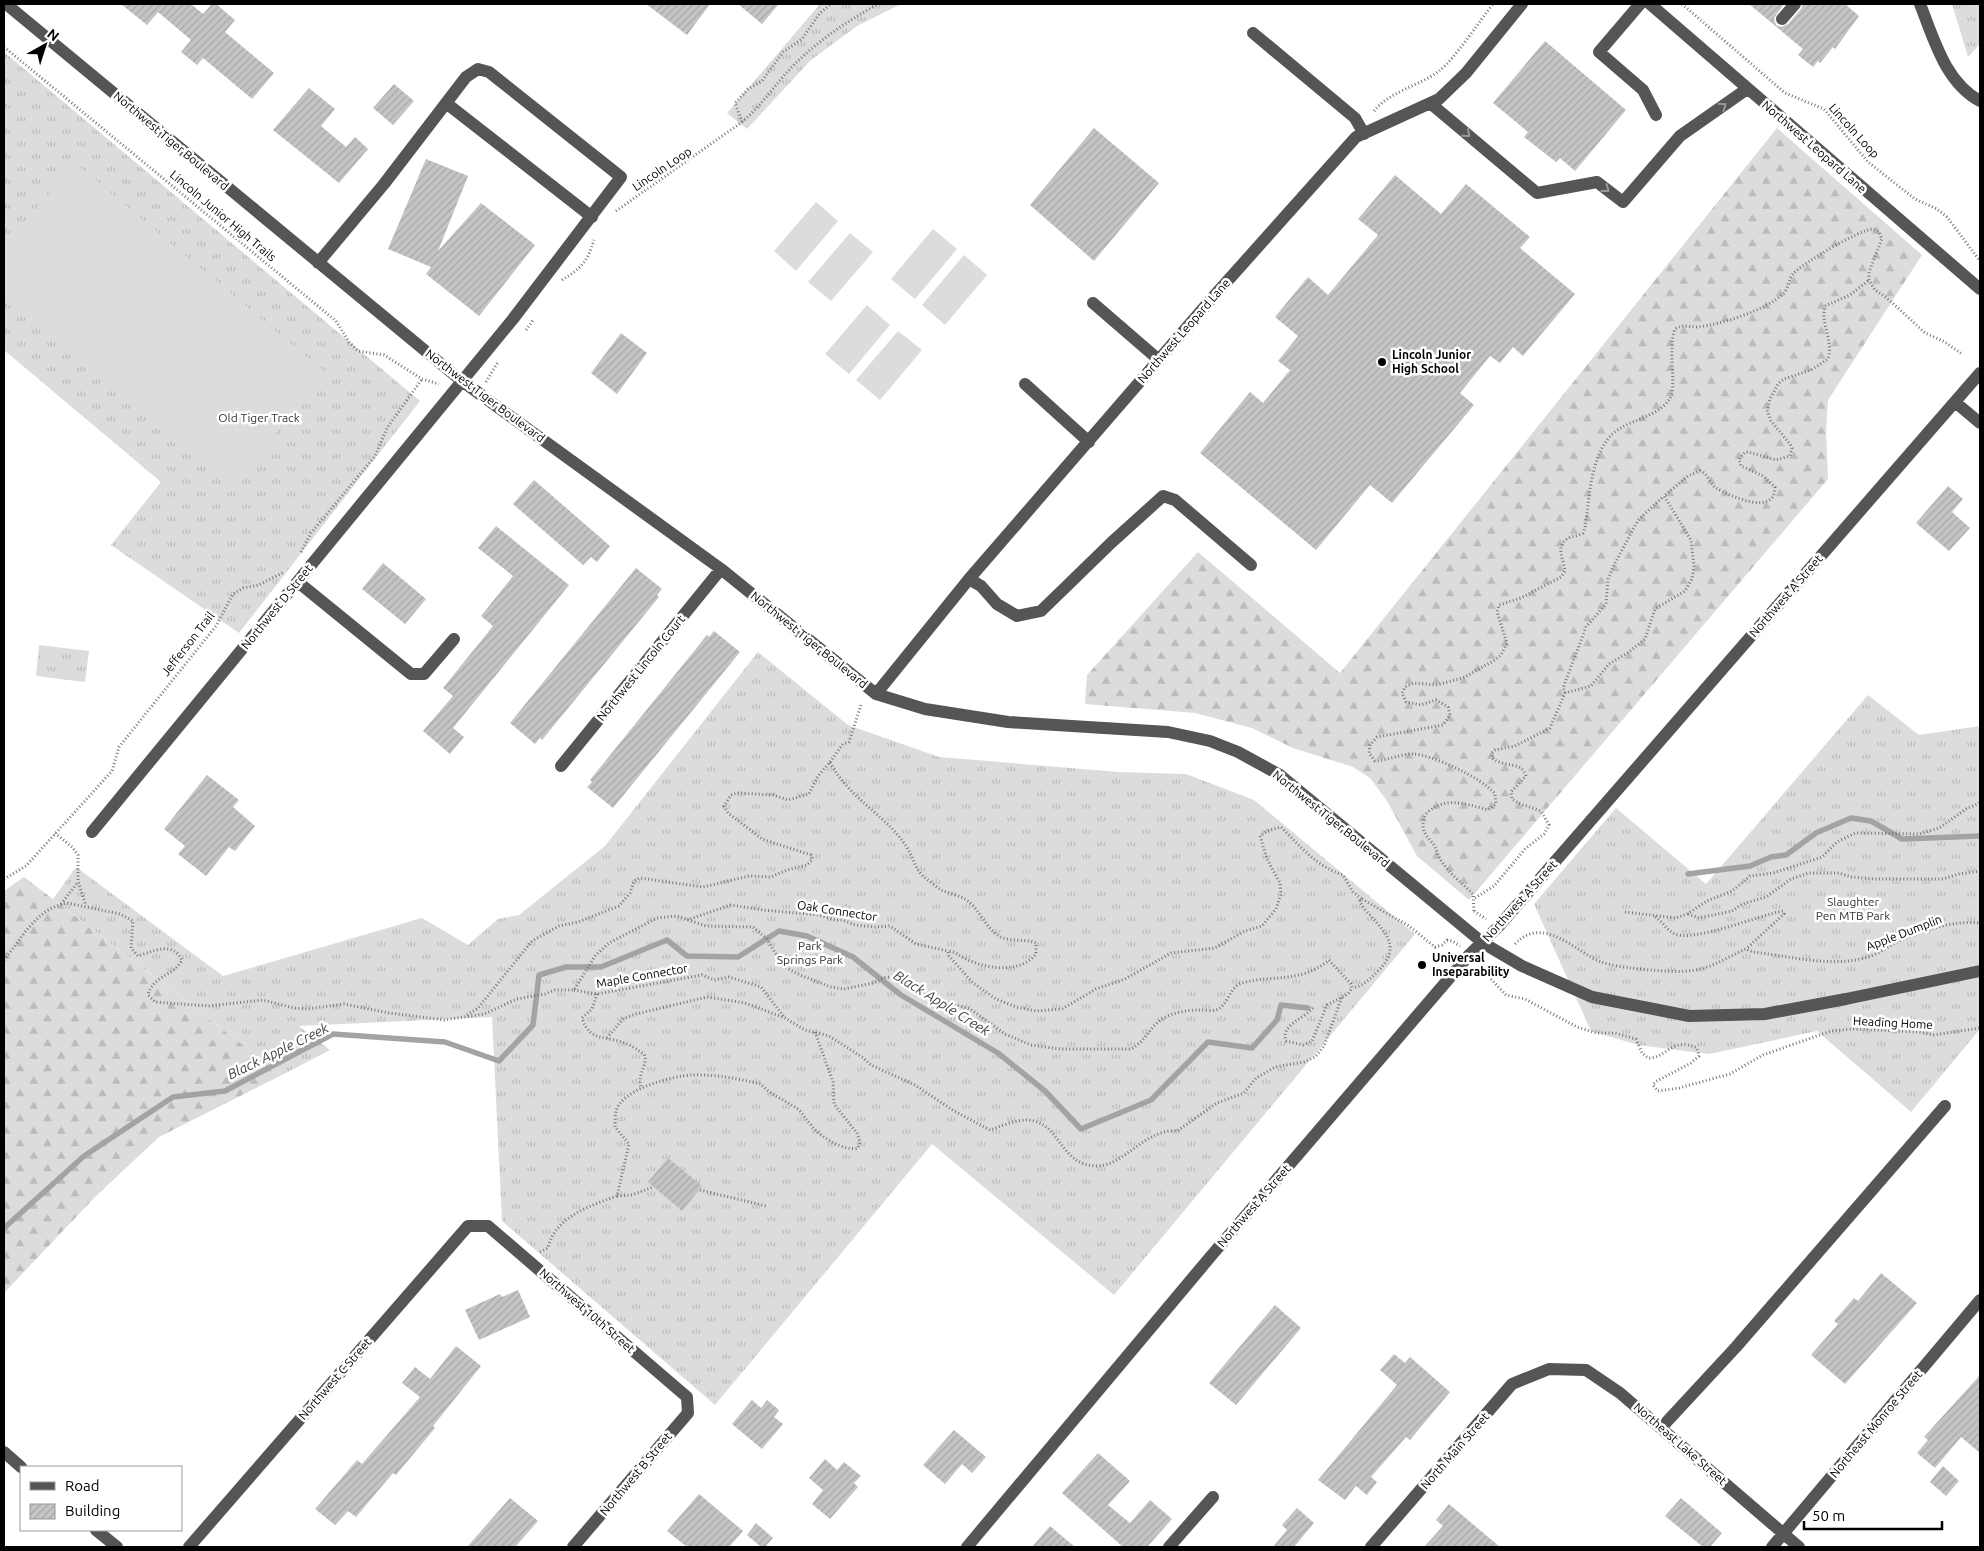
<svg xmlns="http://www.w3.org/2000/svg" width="1984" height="1551" font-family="Ubuntu,sans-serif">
  <defs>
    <pattern id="grass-tufts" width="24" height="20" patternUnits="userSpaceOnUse" patternTransform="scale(1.25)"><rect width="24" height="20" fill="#dcdcdc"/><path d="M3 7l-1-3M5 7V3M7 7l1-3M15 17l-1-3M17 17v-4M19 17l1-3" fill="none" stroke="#bbb"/></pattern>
    <pattern id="forest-firs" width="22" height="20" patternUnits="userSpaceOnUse" patternTransform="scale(1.25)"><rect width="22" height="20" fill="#dcdcdc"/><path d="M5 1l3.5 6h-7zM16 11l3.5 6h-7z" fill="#bbb"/></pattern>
    <pattern id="building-hatch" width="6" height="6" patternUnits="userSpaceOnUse" patternTransform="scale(1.25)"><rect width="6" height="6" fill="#c4c4c4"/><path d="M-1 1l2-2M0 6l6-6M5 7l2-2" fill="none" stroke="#a7a7a7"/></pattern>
  </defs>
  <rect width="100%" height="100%" fill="#fff"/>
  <path fill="url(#grass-tufts)" d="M820 4H901L857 26 811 60 747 129 727 113Z
    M1952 4H1980V44L1968 57Z
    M4 52 420 401 239 633 111 545 161 482 4 350Z
    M39 645 89 651 85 682 36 676Z
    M758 652 848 725 939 757 1118 772 1186 774 1254 800 1415 934 1114 1295 932 1144 715 1405 502 1221 492 1017 299 1026 330 1050 282 1075 53 899 76 867 223 976 422 918 468 945 498 919 519 915 605 846Z
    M1868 695 1919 735 1980 726V1029L1911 1112 1817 1031 1709 1054 1638 1045 1591 1031 1534 904 1616 808 1706 884Z"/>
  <path fill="url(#forest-firs)" d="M1777 128 1922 255 1828 400 1826 431 1828 479 1469 900 1417 856 1387 801 1370 778 1353 767 1293 748 1252 728 1195 713 1085 704 1087 675 1198 552 1340 673Z
    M24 877 282 1075 159 1137 96 1196 4 1293V891Z"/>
  <path fill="#dcdcdc" d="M75 163 326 373 230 488 4 299V248Z
    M816 202 838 221 796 271 774 251Z
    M933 229 957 249 915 299 891 279Z
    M850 233 873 252 831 301 808 282Z
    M964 255 987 275 945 325 922 305Z
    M867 305 890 325 849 374 825 354Z
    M898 331 922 350 880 400 856 380Z"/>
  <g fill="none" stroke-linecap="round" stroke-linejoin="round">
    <path stroke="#a3a3a3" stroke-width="5.5" d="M1688 874 1750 866 1771 857 1786 855 1816 833 1851 818 1871 821 1902 839 1980 836
      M4 1228 84 1156 173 1097 225 1091 333 1034 445 1042 499 1061 533 1025 539 975 566 967H601L667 940 687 956 738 957 779 931 807 936 853 957 901 995 998 1053 1045 1091 1081 1129 1151 1100 1208 1042 1252 1048 1277 1020 1281 1005 1308 1008"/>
  </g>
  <path fill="url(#building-hatch)" d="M121 4H191L203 14 212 4H216L235 20 225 32 274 73 252 99 203 58 197 65 181 52 191 40 158 12 147 25Z
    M646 4H710L687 35Z
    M738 4H779L762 24Z
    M1749 4H1784L1774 18 1776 25 1781 27 1788 24 1801 9 1803 4H1845L1859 16 1835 49 1833 47 1820 63 1818 61 1813 67 1798 55 1803 49Z
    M1545 41 1626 110 1575 171 1560 158 1556 162 1524 137 1528 132 1493 103Z
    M394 84 414 101 393 125 373 108Z
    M309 88 335 109 321 126 346 147 355 137 368 149 339 183 273 130Z
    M1094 128 1159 183 1094 261 1030 205Z
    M426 159 468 176 438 251 481 203 535 245 479 316 426 274 431 267 388 249Z
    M1395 175 1441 214 1466 184 1530 237 1520 248 1575 294 1523 356 1513 347 1500 363 1490 356 1460 393 1474 405 1392 503 1370 485 1316 550 1200 453 1250 392 1263 403 1290 370 1278 361 1298 336 1275 317 1308 277 1328 295 1378 235 1358 219Z
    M621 333 647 353 617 394 591 373Z
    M534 480 610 546 597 562 591 557 583 565 513 504Z
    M1948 486 1963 499 1952 512 1970 528 1949 551 1916 523Z
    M496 526 569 585 453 728 464 737 450 754 423 731 453 696 443 688 493 626 481 616 513 576 478 548Z
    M383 563 426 599 405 624 362 589Z
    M636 568 662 589 657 595 659 597 542 740 540 738 535 744 510 723Z
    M714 631 740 652 613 808 587 787 592 782 590 780 707 635 709 637Z
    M207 775 239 800 233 807 255 826 235 851 229 847 206 876 178 854 185 846 164 829Z
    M668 1158 702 1186 682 1211 648 1182Z
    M1881 1273 1917 1303 1845 1384 1811 1355 1838 1324 1834 1321 1854 1298 1858 1301Z
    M518 1290 530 1317 479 1340 465 1310 500 1294 502 1297Z
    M1275 1305 1301 1328 1236 1405 1209 1383Z
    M456 1346 481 1366 433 1426 435 1428 396 1475 393 1473 356 1517 348 1511 335 1525 315 1509 357 1460 362 1464 420 1397 402 1383 415 1367 430 1379Z
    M1394 1354 1405 1363 1410 1357 1450 1392 1410 1440 1406 1437 1371 1477 1377 1482 1367 1495 1356 1486 1345 1500 1318 1480 1397 1385 1380 1370Z
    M1980 1375V1453L1961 1437 1935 1468 1917 1453 1928 1440 1924 1437Z
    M752 1400 761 1408 767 1400 779 1410 774 1417 783 1424 762 1449 732 1424Z
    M954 1430 986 1457 972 1473 962 1464 945 1484 923 1465Z
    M1098 1453 1130 1481 1108 1505 1130 1523 1150 1500 1172 1519 1147 1547H1123L1062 1493Z
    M825 1459 837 1470 844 1462 861 1476 854 1483 858 1487 830 1519 812 1504 823 1490 809 1478Z
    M1943 1466 1959 1481 1946 1496 1930 1482Z
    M699 1494 743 1531 729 1547H687L667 1531Z
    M510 1498 538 1521 515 1547H467Z
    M1681 1498 1722 1533 1710 1547H1703L1665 1516Z
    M1449 1504 1500 1547H1424L1443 1526 1436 1520Z
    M1297 1508 1314 1523 1294 1547H1273L1287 1530 1282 1525Z
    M756 1523 773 1538 765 1547H761L747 1535Z
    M1050 1526 1075 1547H1032Z"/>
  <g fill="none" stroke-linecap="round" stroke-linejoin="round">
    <path stroke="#777" stroke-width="3" stroke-dasharray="1 2.5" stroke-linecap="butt" d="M1682 4 1785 93 1824 109 1868 162 1915 199 1937 209 1947 217 1980 261
      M4 47 336 321 349 342 358 351 384 355 422 379 439 384
      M1374 111C1389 92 1419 86 1439 71 1455 59 1480 20 1493 4
      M742 122 735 103 748 89 762 81 783 52 802 39 820 13 831 4
      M616 211 742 122C761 106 774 86 791 68 817 41 846 22 878 4
      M562 280C582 268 587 262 594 240
      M526 330 534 319
      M486 382 498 362
      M301 552 311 533 375 456 387 428 422 379
      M1565 693 1563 688 1586 627 1606 604 1608 579 1613 567 1638 520 1664 496
      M830 762 843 744 849 742 861 705
      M55 833 72 847 78 855V881L86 906
      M4 879 26 866 112 771 119 747 216 626 233 594 243 588 259 585 284 572
      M1475 898 1494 886 1525 849 1544 834 1549 825 1541 811 1518 803 1512 799 1511 792 1526 776C1521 760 1503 768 1492 758V753L1495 750 1515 746 1550 728 1565 693 1591 686 1609 664 1629 652 1645 639 1655 609 1685 591 1692 579 1694 566 1691 540 1664 496 1688 476 1700 471C1708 473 1709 483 1716 488 1730 496 1775 517 1775 487L1763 476 1741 466 1739 459 1745 452H1748L1776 460 1790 456 1792 448 1790 444 1771 421 1767 410 1770 399 1778 384 1784 379 1811 370 1828 359C1834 341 1820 324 1825 306L1850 295 1869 280
      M1362 899 1409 926 1435 947 1442 945 1448 939
      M61 904 78 882
      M1474 911 1473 894C1462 883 1447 872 1439 857 1437 854 1437 850 1435 847 1432 841 1426 837 1424 831 1422 826 1423 817 1427 813 1444 796 1467 804 1488 810L1496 804 1495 794C1484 779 1431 754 1413 754 1401 754 1388 760 1375 761L1369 753 1370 745 1377 737 1443 725 1450 715 1448 707 1436 700 1421 705 1406 702 1402 693 1405 687 1414 683 1436 685 1463 678 1495 660 1501 655 1507 643 1497 612 1499 605 1521 598 1561 577 1565 571C1564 560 1555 547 1567 539 1571 536 1578 536 1583 533L1585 527C1590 497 1590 447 1619 429 1635 419 1657 416 1669 400 1678 389 1667 348 1675 329 1684 324 1688 327 1697 327 1720 325 1766 310 1783 294 1789 289 1788 279 1793 274 1801 264 1861 229 1873 229L1879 232 1882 239 1869 272V280L1875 290 1887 298 1925 333 1943 341 1962 354
      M1474 911 1486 919
      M1625 912 1676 918 1687 914 1707 901 1732 891 1750 876 1773 873 1822 857 1837 842 1855 833 1919 834 1939 828 1966 809 1980 803
      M1688 914 1699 918 1732 911 1742 904 1766 897 1791 879 1809 873H1839L1851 877 1876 879H1943L1959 874 1980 871
      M1655 917C1662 921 1666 929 1673 933 1691 944 1759 915 1783 911L1784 914 1746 949
      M687 920 731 905 763 910 819 915 835 920H843L855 925 875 927 890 926 916 944 948 951
      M1447 940 1452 941 1460 946
      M1515 944C1543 914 1576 952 1601 962 1610 965 1622 967 1631 968 1652 970 1680 974 1701 969 1716 965 1732 955 1746 949L1753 952C1791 956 1833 969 1871 956 1880 953 1887 947 1895 943 1921 931 1952 920 1980 923
      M4 960C22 938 37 908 67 903L120 914 133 921 131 948 138 956C154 951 172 941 182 960 174 976 152 976 148 995L155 1002 208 1006 263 1000 294 1008 307 1009 344 1004 389 1013 444 1020 484 1014 517 999 545 994 555 990H574L595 956 609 943 657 918 677 916 706 926 753 927 767 939 783 966 800 975 831 987 844 989 873 983 886 977 898 978 914 985 928 997 970 1009 1005 1034 1031 1045 1060 1049H1131C1146 1041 1148 1029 1161 1020 1172 1012 1187 1010 1201 1010 1205 1010 1212 1011 1216 1010 1228 1006 1229 987 1242 983 1274 974 1300 984 1329 960L1351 984 1352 988 1348 994 1327 1005 1312 1041 1303 1045 1286 1041C1280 1025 1304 1019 1314 1007
      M1492 969 1490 978 1506 995 1525 999 1577 1027 1596 1033H1615L1636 1039 1642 1053 1648 1058C1666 1059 1672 1036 1697 1048L1699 1056 1691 1063 1655 1082 1653 1085 1658 1091 1679 1088 1730 1074 1763 1055 1831 1031 1853 1029 1919 1032 1933 1035 1980 1028
      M574 990 597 994 702 975 714 980 729 977 761 987 785 1018
      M597 994 592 1009 582 1018C590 1043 607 1035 627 1044 633 1046 638 1051 644 1054 649 1065 637 1072 641 1087
      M467 1015 478 1008 532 941 559 926 578 922 619 906 630 893 634 881 640 878 703 887 749 876 771 877 787 870 807 865 812 860 811 855 762 839 728 813 724 806 731 795 737 793 773 795 788 800 809 794 818 776 830 762C848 798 885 814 906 846 913 856 914 867 923 876 928 880 935 886 941 890 950 894 961 895 969 902 980 911 986 928 999 936 1011 943 1024 938 1036 943V954C1020 974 986 969 966 959 959 956 955 951 948 951L949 956 973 983 996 999 1016 1007 1036 1011 1062 1009 1096 989 1125 979 1171 953 1215 948 1245 931 1262 926 1276 909 1281 894 1280 883 1267 859 1260 836 1267 831 1281 827C1300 846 1317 867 1343 875L1353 892 1362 899 1360 901 1362 906C1381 929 1405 944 1378 971 1370 979 1364 985 1353 988
      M607 1038 623 1019 636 1014 707 997 745 1003 785 1018 805 1030 829 1036 862 1057 871 1065 915 1085 954 1111 990 1130C1001 1126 1015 1120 1027 1120 1061 1121 1059 1166 1097 1166 1124 1166 1146 1128 1177 1131L1217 1103 1244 1093 1256 1078 1275 1067 1304 1062 1315 1057 1324 1046 1342 997
      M700 1190 766 1206
      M617 1196 632 1195 653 1187
      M540 1252 548 1248C555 1217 589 1206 617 1196L629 1144 615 1127C615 1122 615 1116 616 1111 622 1089 672 1076 692 1075 715 1074 739 1079 761 1084 771 1096 786 1100 799 1110 804 1115 806 1120 811 1125 818 1136 845 1152 858 1148L860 1142 857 1133 834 1104 833 1082 815 1032"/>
    <path stroke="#555" stroke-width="12" d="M6 4 463 382 721 569 876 694 925 709 1008 722 1168 732 1210 741 1238 752 1280 775 1483 943 1522 966 1592 997 1689 1016 1765 1014 1846 999 1980 971
      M1640 4 1599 52 1643 90 1656 115
      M1650 4 1980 289
      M1920 4C1934 39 1945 82 1980 101
      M1782 19 1795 4
      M1253 33 1355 118 1364 134
      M446 103 592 217
      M1430 103 1537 193 1597 182 1623 202 1680 136 1747 89
      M1093 303 1159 360
      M1025 384 1089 442
      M1955 402 1980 423
      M969 579 981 586 997 604 1017 616 1041 611 1112 542 1163 496 1175 500 1251 565
      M298 582 411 674H424L454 639
      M876 694 969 579 1214 296 1356 137 1439 99 1466 73 1522 4
      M561 766 721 569
      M92 832 513 319 621 177 489 72 478 69 466 77 384 184 318 263
      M1661 1428 1736 1347 1945 1106
      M4 1452 21 1467
      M96 1530 117 1547
      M189 1547 468 1226H488L687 1397 688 1413 573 1547
      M967 1547 1211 1256 1470 954 1499 926 1980 373
      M1169 1547 1213 1497
      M1371 1547 1512 1384 1549 1369 1586 1370 1620 1393 1799 1547
      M1772 1547 1980 1300"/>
  </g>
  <defs><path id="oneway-chevron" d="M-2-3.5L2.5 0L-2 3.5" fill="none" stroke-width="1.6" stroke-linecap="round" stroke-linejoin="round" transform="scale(1.25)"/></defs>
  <g stroke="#999">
    <use href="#oneway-chevron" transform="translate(1723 106) rotate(-35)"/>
    <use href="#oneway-chevron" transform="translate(1467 134) rotate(40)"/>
    <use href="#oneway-chevron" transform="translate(1606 189) rotate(37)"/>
  </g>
  <g fill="#000" stroke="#fff" stroke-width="2">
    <circle cx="1382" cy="362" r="5"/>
    <circle cx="1422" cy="965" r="5"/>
  </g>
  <g text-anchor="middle" stroke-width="5" stroke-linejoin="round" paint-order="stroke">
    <g font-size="12" fill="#000" stroke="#fff">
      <text transform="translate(1854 131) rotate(48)" y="4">Lincoln Loop</text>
      <text transform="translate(171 141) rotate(40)" y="4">Northwest Tiger Boulevard</text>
      <text transform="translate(1814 147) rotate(41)" y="4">Northwest Leopard Lane</text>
      <text transform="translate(662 169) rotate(-34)" y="4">Lincoln Loop</text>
      <text transform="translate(223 216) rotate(40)" y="4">Lincoln Junior High Trails</text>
      <text transform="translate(1184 331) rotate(-49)" y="4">Northwest Leopard Lane</text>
      <text transform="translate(485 396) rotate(37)" y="4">Northwest Tiger Boulevard</text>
      <text transform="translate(1786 596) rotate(-49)" y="4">Northwest A Street</text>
      <text transform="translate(277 607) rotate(-51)" y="4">Northwest D Street</text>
      <text transform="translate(809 640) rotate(39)" y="4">Northwest Tiger Boulevard</text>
      <text transform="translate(188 644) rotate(-52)" y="4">Jefferson Trail</text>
      <text transform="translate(641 668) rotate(-51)" y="4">Northwest Lincoln Court</text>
      <text transform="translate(1331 819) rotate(39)" y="4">Northwest Tiger Boulevard</text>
      <text transform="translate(1520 901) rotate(-48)" y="4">Northwest A Street</text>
      <text transform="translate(837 911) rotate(9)" y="4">Oak Connector</text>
      <text transform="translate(1904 933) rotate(-21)" y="4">Apple Dumplin</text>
      <text transform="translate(642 976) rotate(-10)" y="4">Maple Connector</text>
      <text transform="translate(1893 1023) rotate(3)" y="4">Heading Home</text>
      <text transform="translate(1254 1206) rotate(-49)" y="4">Northwest A Street</text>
      <text transform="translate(587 1311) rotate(41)" y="4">Northwest 10th Street</text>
      <text transform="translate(335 1379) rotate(-49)" y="4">Northwest C Street</text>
      <text transform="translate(1876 1424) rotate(-50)" y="4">Northeast Monroe Street</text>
      <text transform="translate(1680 1444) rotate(41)" y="4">Northeast Lake Street</text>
      <text transform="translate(1455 1451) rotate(-49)" y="4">North Main Street</text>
      <text transform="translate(636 1474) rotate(-50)" y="4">Northwest B Street</text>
    </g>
    <g font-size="12" font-weight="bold" fill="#000" stroke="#fff" text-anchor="start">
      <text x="1392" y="359">Lincoln Junior<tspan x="1392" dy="14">High School</tspan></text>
      <text x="1432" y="962">Universal<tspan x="1432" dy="14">Inseparability</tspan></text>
    </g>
    <g font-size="12" fill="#333" stroke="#fff">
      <text x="259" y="422">Old Tiger Track</text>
      <text x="1853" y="906">Slaughter<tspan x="1853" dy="14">Pen MTB Park</tspan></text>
      <text x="810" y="950">Park<tspan x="810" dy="14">Springs Park</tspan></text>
    </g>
    <g font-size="14" font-style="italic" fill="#444" stroke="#fff">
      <text transform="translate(942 1003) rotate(32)" y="5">Black Apple Creek</text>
      <text transform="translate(278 1051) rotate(-26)" y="5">Black Apple Creek</text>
    </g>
  </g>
  <rect width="1984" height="1551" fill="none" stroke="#000000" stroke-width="10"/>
  <rect x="20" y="1466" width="162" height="65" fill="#ffffff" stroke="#999999"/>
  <rect x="30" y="1482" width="25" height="8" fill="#555555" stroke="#999999"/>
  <text x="65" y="1491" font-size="15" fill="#000000">Road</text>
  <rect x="30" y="1504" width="25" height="15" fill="url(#building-hatch)" stroke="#999999"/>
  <text x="65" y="1516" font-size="15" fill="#000000">Building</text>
  <g transform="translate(45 45) rotate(39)" stroke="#ffffff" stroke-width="4" paint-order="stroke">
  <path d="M0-4L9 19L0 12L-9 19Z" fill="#000000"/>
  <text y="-8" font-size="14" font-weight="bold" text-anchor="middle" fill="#000000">N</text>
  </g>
  <path d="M1804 1521v8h138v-8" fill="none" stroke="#000000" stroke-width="2.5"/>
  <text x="1812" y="1521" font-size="15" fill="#000000" stroke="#ffffff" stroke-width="4" paint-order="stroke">50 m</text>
</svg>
